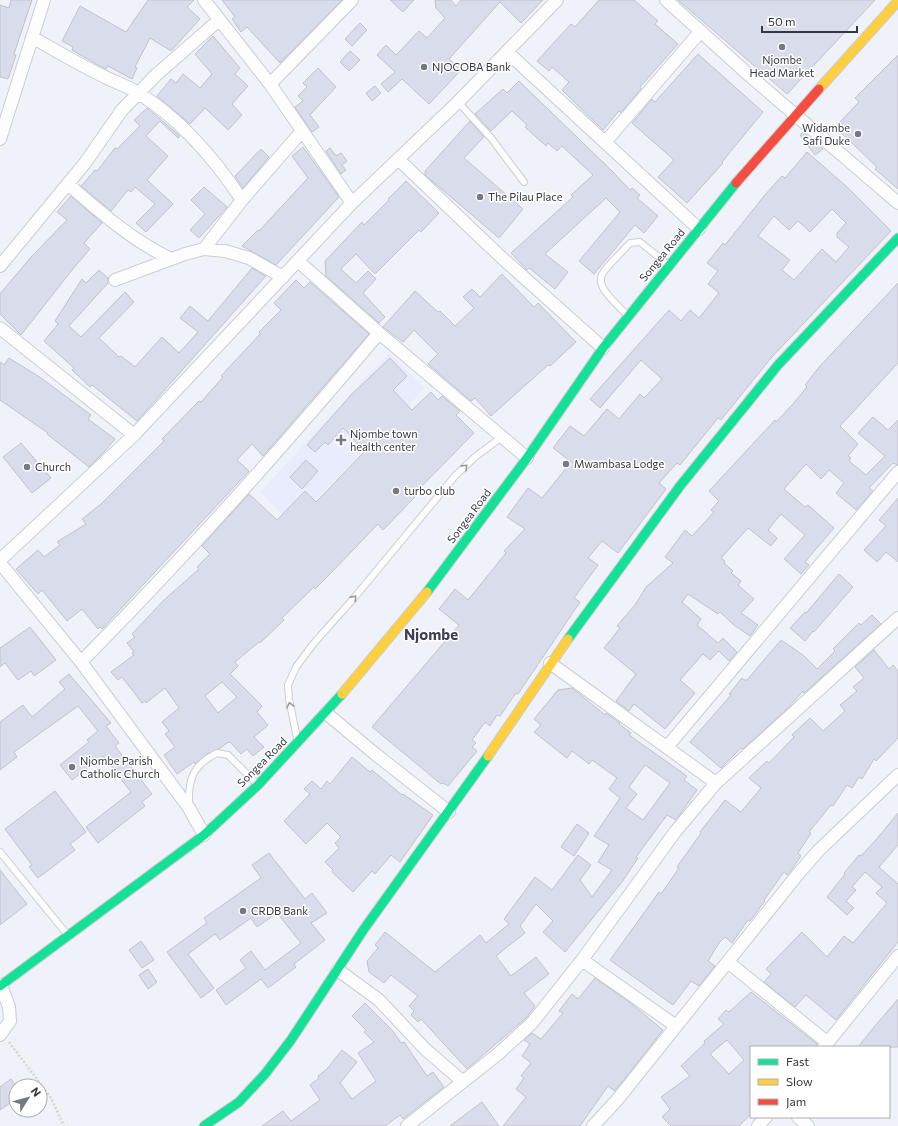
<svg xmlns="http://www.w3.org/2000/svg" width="898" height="1126" font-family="Commissioner,sans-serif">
  <rect width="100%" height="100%" fill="#f0f2fa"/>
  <path fill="#e9ecfd" d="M389 353 425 388 292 523 260 492Z"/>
  <path fill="#d9dcea" stroke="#c1c3ca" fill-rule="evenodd" d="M11 0H32L14 54 16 55 8 79 0 77V5L9 8Z
    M148 0H194L187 7 200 19 171 51 150 38 135 67 137 68 132 79 108 66 106 69H105L72 50 73 47 62 41 80 6 126 32Z
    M222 0H342L280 63 247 27 241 32 232 19 235 17Z
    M390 0H414L403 12Z
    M435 0H451L456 6 461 0H543L521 23 500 2 449 59 461 70 429 104 402 79 388 92 381 84 395 72 377 55 386 45 396 55 419 31 427 38 445 18 436 8Z
    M599 0H634L658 21 655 24 678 44 640 87 641 89 621 113 619 111 603 130 562 90 569 82 552 67 549 71 537 61 571 24 575 27Z
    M678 0H875L787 94Z
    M360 23 367 30 352 46 345 39Z
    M213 36 240 68 235 74 248 86 232 104 242 115 228 130 205 108 190 124 157 96 171 79 176 83 183 74 200 88 212 74 195 54Z
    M350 51 360 60 349 71 340 62Z
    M698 54 763 112 722 162 723 163 687 203 658 177 674 160 632 123 652 99 655 102Z
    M898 55V189L875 169 877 167 835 127 859 102 855 98Z
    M318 68 336 87 310 115 319 127 312 132 295 107 303 101 298 96 307 87 303 83Z
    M519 81 613 172 630 190 632 188 640 195 637 198 658 216 644 233 635 225 594 274 579 261 620 212 606 198 545 254 568 272 555 289 529 268 527 270 511 253 573 197 571 195 593 175 562 146 557 151 548 143 546 146 525 127 527 125 512 111 491 131 475 114 503 89 507 93Z
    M375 86 381 93 372 101 366 93Z
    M147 108 180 136 178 138 160 121 146 136 168 156 147 180 173 204 146 232 136 223 155 204 135 187 131 192 128 190 111 211 81 186 95 170 97 171 115 148 117 149 140 126 134 120Z
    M470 121 484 137 464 158 523 209 499 238 425 175V171Z
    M803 132 823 149 815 155 800 135Z
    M303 147 339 197 276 265 242 246 258 230 259 231 308 178 292 156Z
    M330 148 336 156 341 153 347 161 342 165 346 170 341 174 326 151Z
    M261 149 269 157 243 188 235 176Z
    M807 152 847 187 891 231 771 358 721 420 718 418 680 465 677 463 659 483 666 489 618 553 602 541 588 558 598 565 574 598 580 602 518 694 516 693 500 716 497 715 490 726 485 722 472 740 476 743 472 747 477 751 448 786 443 783 441 784 372 727 459 625 439 609 455 589 468 600 506 553 504 551 525 529 507 517 528 488 542 498 571 462 553 448 570 426 584 436 607 409 619 419 640 394 644 398 662 379 641 360 600 408 590 399 669 310 681 321 690 310 699 318 719 293 708 284 718 271 707 263 723 243 725 245 764 196 782 176 785 178ZM832 209 846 223 837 233V237L849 247 836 262 822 249 794 280 782 270 790 260 758 236 774 216 789 230 798 221 810 232Z
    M406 181 439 213 421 232 419 230 375 274 356 254 341 269 356 283 368 271 376 279 363 293 385 317 379 323 326 276 325 261 362 222 364 225 389 200 388 199Z
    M204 187 227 207 199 238 190 230 205 214 191 200Z
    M71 196 102 223 84 243 90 249 72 270 21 335 0 314V294L31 257 67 220 57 212Z
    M252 268 266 276 137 421 92 385 90 387 72 370 74 368 44 341 58 324 55 321 82 279 86 283 99 270 108 278V283L69 326 81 337 125 292 134 302 99 338 119 357 121 356 135 367 162 337 179 353 198 332 180 318 190 306 208 321Z
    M502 274 534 307 538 303 576 342 550 366 548 365 491 416 475 398 471 401 428 364 438 354 414 330 403 342 383 327 415 291 438 312 440 311 455 326 474 308 463 297 472 289 480 297Z
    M296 280 304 288 310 282 369 334 263 456 252 444 237 460 249 471 102 629 100 627 98 629 82 609 67 621 42 590 38 594 16 569 38 550 44 557 60 545 57 542 86 524 82 519 101 504 164 441 162 439 199 401 201 402 223 377 221 376 260 334 259 332 281 310 274 303Z
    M898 283V363L840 426 858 444 848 456 851 458 849 461 866 475 885 456 858 433 873 417 888 430 898 420V465L893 463 869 488 873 491 856 510 836 493 844 483 829 470 821 479 806 464 784 489 805 507 808 505 834 528 805 562 809 565 801 574 784 559 805 535 781 514 768 530 777 538 771 546 748 528 721 558 725 561 724 563 733 571 731 573 741 581 738 585 754 599 741 613 758 625 750 636 734 625 720 612 718 614 688 594 682 602 701 619 697 625 718 643 723 638 737 652 729 661 719 651 710 660 703 654 680 680 695 693 665 729 634 704 629 711 616 701 636 674 604 648 620 628 617 626 635 605 646 587 673 563 665 557 685 530 692 536 714 512 711 510 719 501 709 491 775 420 776 422 793 404 807 387 805 385 820 366Z
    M9 358 41 378 91 415 88 419 115 439 105 451 89 467 47 434 48 433 0 400V362L4 365Z
    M390 358 407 376 393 390 412 410 431 392 438 400 442 396 460 411 456 415 474 433 413 495 415 497 383 530 378 524 329 575 315 589 314 587 282 618 284 620 260 643 259 642 235 662 238 666 230 674 262 706 257 712 268 725 254 737 264 747 253 756 247 749 241 754 230 742 227 743 219 749 207 754 195 764 194 762 177 774 164 755 175 747 165 734 169 731 162 722 179 708 165 688 146 703 145 701 142 703 122 677 118 680 111 672 134 655 132 653 134 652 127 643 135 637 132 634 164 600 199 569 197 567 210 554 202 546 249 494 277 520 305 491 316 502 365 451 343 428 328 445 325 442 315 452 307 445 351 395ZM222 682 237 697 218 713 205 696Z
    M21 443 51 478 32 493 3 457Z
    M306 460 318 471 302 489 290 477Z
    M898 498V562L886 552 877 562 864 550 886 526 879 520Z
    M839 574 853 587 814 632 813 631 805 641 790 628 805 612 806 613Z
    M872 615 881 624 804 693 803 691 788 708 743 749 741 748 721 768 690 742 731 695 729 694 742 678 744 680H747L781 640 803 655 817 669 835 651 833 649 859 623 861 625Z
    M30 627 56 660 34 676 31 671 18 680 5 663 0 667V648Z
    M874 650 889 669 893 665 898 671V738L876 761 874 759 862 779 859 777 852 788 847 785 833 806 831 805 809 832 811 833 798 853 801 856 792 869 787 875 784 872 764 900 765 901 750 921 748 920 732 943 725 937 719 943 708 961 715 966 699 986 691 981 673 1005 610 960 659 892 661 894 679 868 677 867 701 833 700 832 725 800 741 812 761 788 749 778 767 761 769 763 794 737 792 735 810 718 823 731 845 711 840 705 857 691 853 687 864 678 855 667Z
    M69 674 111 723 106 726 119 743 115 746 152 794 142 802 145 806 98 843 86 827 131 792 103 756 72 780 60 765 89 742 87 740 98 731 78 706 14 752 17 757 0 770V722L23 705 32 717 65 689 59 682Z
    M572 688 605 715 606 713 620 723 619 724 631 733 629 735 687 776 684 780 697 790 676 820 667 815 636 857 638 858 622 882 565 952 543 932 553 921 536 904 520 926 525 933 496 956 511 976 536 957 549 974 524 993 535 1006 526 1018 467 1069 421 1019 418 1022 411 1015 414 1011 409 1006 418 996 391 975 384 983 369 972 367 961 378 948 375 945 385 932 435 972 480 935 486 943 509 924 504 919 535 877 552 890 578 855 591 865 580 880 592 897 606 878 612 870 598 862 609 845 594 836 620 798 609 789 617 778 592 760 589 764 572 751 567 758 534 732 541 725 534 719 558 690ZM645 765 670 783 643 820 626 808 637 794 629 787Z
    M352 757 370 772 372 770 402 795 403 794 433 815 400 862 391 855 375 874 372 871 353 892 332 872 333 870 325 862 339 848 335 843 341 837 327 823 306 844 284 821 310 794 304 789 312 781 321 789 327 781 330 784Z
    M55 791 86 832 70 844 75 850 38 878 29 867 32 865 5 829Z
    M898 813V845L879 867 898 884V942L836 1020 806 995 795 1007 764 982 771 974 766 969 802 932 827 957 844 936 853 943 887 903 876 893 882 887 865 872 852 887 856 890 846 901 854 908 847 915 827 897 845 874 844 873 859 855 861 856 875 841Z
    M577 824 589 833 574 856 561 847Z
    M269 853 305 899 312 893 327 913 311 923 325 940 294 964 296 967 268 988 261 979 226 1005 216 990 246 968 240 960 251 951 265 970 301 943 277 913 257 927 251 918 220 940 215 934 188 954 214 988 201 998 167 952 207 923 204 918 261 878 252 865Z
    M0 870 27 904 0 925Z
    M141 941 154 960 142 968 129 950Z
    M148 969 157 982 148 989 139 975Z
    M595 978 628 1001 663 1030 615 1091 608 1086 580 1126H503L526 1097 516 1089 524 1078 521 1076 531 1063 522 1056 530 1044 524 1040 532 1033 541 1039 563 1013 559 1011 572 994 578 999Z
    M751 992 817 1044V1047H751V1114L739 1126H671L662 1117 670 1109 661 1097 690 1076 681 1066 705 1043 704 1041 724 1024 718 1019 726 1010 729 1012ZM727 1040 744 1060 729 1074 710 1054Z
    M898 999V1047H858L874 1027Z
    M365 1003 393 1031 401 1043 404 1042 427 1076 433 1072 444 1087 403 1119 400 1115 385 1126H262L283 1111 291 1121 320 1100 310 1085 319 1078 318 1076 327 1069 342 1050 357 1062 340 1083 352 1099 376 1081 358 1053 374 1042 364 1032 366 1030 352 1016Z
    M11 1079 16 1086V1099L0 1110V1087Z
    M482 1102 499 1126H450Z"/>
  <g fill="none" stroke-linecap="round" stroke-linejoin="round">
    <g stroke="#cbcdd5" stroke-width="8">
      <path id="lane" d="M458 102 491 138 524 182
        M626 314C588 276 596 280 630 243L640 242 666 263
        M297 738 289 699 288 685 296 667 314 643 354 598 455 476 475 457 503 436
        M189 805C188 779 193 765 217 753L228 755 256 783
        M0 852 66 933"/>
    </g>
    <g stroke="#cbcdd5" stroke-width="14">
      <path id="street" d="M204 0 270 84 352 203
        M666 0 750 76 898 203
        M32 37C56 51 80 65 105 77 116 83 128 86 138 93 181 119 214 158 242 200
        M507 52 699 229
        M270 84 352 0
        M0 139 44 0
        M606 141 700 32
        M398 159 501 257 603 348
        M68 184C100 212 133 241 171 259
        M204 249 242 200 302 131
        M298 261 379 333 527 458
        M0 266 85 163 122 110 156 75 219 20
        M115 280 185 254 204 249 225 251 249 258 283 277
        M0 328 134 435
        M0 560 134 435 352 203 458 102 557 0
        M0 563 81 662 189 808 204 835
        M81 662C185 557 284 446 379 333
        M550 663 716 783
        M326 713 374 753 449 812
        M667 747 898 472
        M582 960 676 1026
        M728 962 828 1043
        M338 970 379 1000 425 1049 462 1081
        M0 1035 10 1021 9 1007 1 985
        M824 1047 898 956
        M798 1117 808 1126
        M407 1126 498 1054 532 1023 582 960 675 832 716 783 898 618
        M593 1126 617 1100 798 874 819 850 898 775
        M758 1126 766 1117"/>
    </g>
    <g stroke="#cbcdd5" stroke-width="11">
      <path id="fast" d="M427 592 527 458 603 348 736 183
        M568 639 680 486 778 365 898 238
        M0 986 204 835 258 785 342 694
        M204 1126 239 1102 265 1074 291 1040 364 929 488 756"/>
    </g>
    <g stroke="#cbcdd5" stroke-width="11">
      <path id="slow" d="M819 89 898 1
        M342 694 427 592
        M488 756 568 639"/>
    </g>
    <g stroke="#cbcdd5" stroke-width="11">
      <path id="jam" d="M736 183 819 89"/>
    </g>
    <path stroke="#d3d4d6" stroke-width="2.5" stroke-dasharray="2 2" stroke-linecap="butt" d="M9 1042 51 1098 64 1126"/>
    <use href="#lane" stroke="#fdfdfe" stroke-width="6"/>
    <use href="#street" stroke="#fdfdfe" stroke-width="12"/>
    <use href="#fast" stroke="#16e098" stroke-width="9"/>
    <use href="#slow" stroke="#ffcf43" stroke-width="9"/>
    <use href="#jam" stroke="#f24e42" stroke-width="9"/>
  </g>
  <defs><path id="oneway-chevron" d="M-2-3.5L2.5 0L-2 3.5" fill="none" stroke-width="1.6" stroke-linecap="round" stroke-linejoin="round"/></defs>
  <g stroke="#9a9aa0">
    <use href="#oneway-chevron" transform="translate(465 467) rotate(-44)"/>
    <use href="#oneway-chevron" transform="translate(354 598) rotate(-49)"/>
    <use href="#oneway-chevron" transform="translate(290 705) rotate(-102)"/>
  </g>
  <g fill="#777982" stroke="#fff" stroke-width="1.5">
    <circle cx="782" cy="47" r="4"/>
    <circle cx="424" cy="67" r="4"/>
    <circle cx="858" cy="134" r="4"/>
    <circle cx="480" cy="197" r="4"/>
    <path d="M339 434h4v4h4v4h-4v4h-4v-4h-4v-4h4z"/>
    <circle cx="566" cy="464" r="4"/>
    <circle cx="27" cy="467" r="4"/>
    <circle cx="396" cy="491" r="4"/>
    <circle cx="72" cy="767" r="4"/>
    <circle cx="243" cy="911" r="4"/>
  </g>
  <g text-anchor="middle" stroke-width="3" stroke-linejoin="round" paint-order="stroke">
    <g font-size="11" fill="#363841" stroke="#fff" text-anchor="start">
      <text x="782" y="64" text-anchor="middle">Njombe<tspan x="782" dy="13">Head Market</tspan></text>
      <text x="432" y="71">NJOCOBA Bank</text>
      <text x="850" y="132" text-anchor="end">Widambe<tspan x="850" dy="13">Safi Duke</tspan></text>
      <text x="488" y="201">The Pilau Place</text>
      <text x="350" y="438">Njombe town<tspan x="350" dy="13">health center</tspan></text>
      <text x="574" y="468">Mwambasa Lodge</text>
      <text x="35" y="471">Church</text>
      <text x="404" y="495">turbo club</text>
      <text x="80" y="765">Njombe Parish<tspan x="80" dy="13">Catholic Church</tspan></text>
      <text x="251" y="915">CRDB Bank</text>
    </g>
    <g font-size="11" fill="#363841" stroke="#fff">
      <text transform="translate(662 255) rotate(-51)" y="4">Songea Road</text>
      <text transform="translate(469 516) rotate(-53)" y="4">Songea Road</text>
      <text transform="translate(262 762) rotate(-45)" y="4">Songea Road</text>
    </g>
    <g font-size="15" font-weight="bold" fill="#3c3f51" stroke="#fff">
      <text x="431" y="640">Njombe</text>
    </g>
  </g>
  <rect x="750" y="1046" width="140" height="72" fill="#ffffff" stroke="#afafb3"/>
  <rect x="758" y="1059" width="20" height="6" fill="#16e098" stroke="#afafb3"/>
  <text x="786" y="1066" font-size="12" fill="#363841">Fast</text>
  <rect x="758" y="1079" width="20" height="6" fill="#ffcf43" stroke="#afafb3"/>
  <text x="786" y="1086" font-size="12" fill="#363841">Slow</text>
  <rect x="758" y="1099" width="20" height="6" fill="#f24e42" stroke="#afafb3"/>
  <text x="786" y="1106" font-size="12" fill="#363841">Jam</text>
  <g transform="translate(28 1098) rotate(53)"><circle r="19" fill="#ffffff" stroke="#afafb3"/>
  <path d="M0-3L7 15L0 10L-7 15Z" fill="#777982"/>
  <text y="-6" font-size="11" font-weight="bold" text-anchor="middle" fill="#363841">N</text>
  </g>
  <path d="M762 26v6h95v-6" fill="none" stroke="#363841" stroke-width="2"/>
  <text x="768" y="26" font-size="12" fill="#363841" stroke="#ffffff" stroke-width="3" paint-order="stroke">50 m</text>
</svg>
